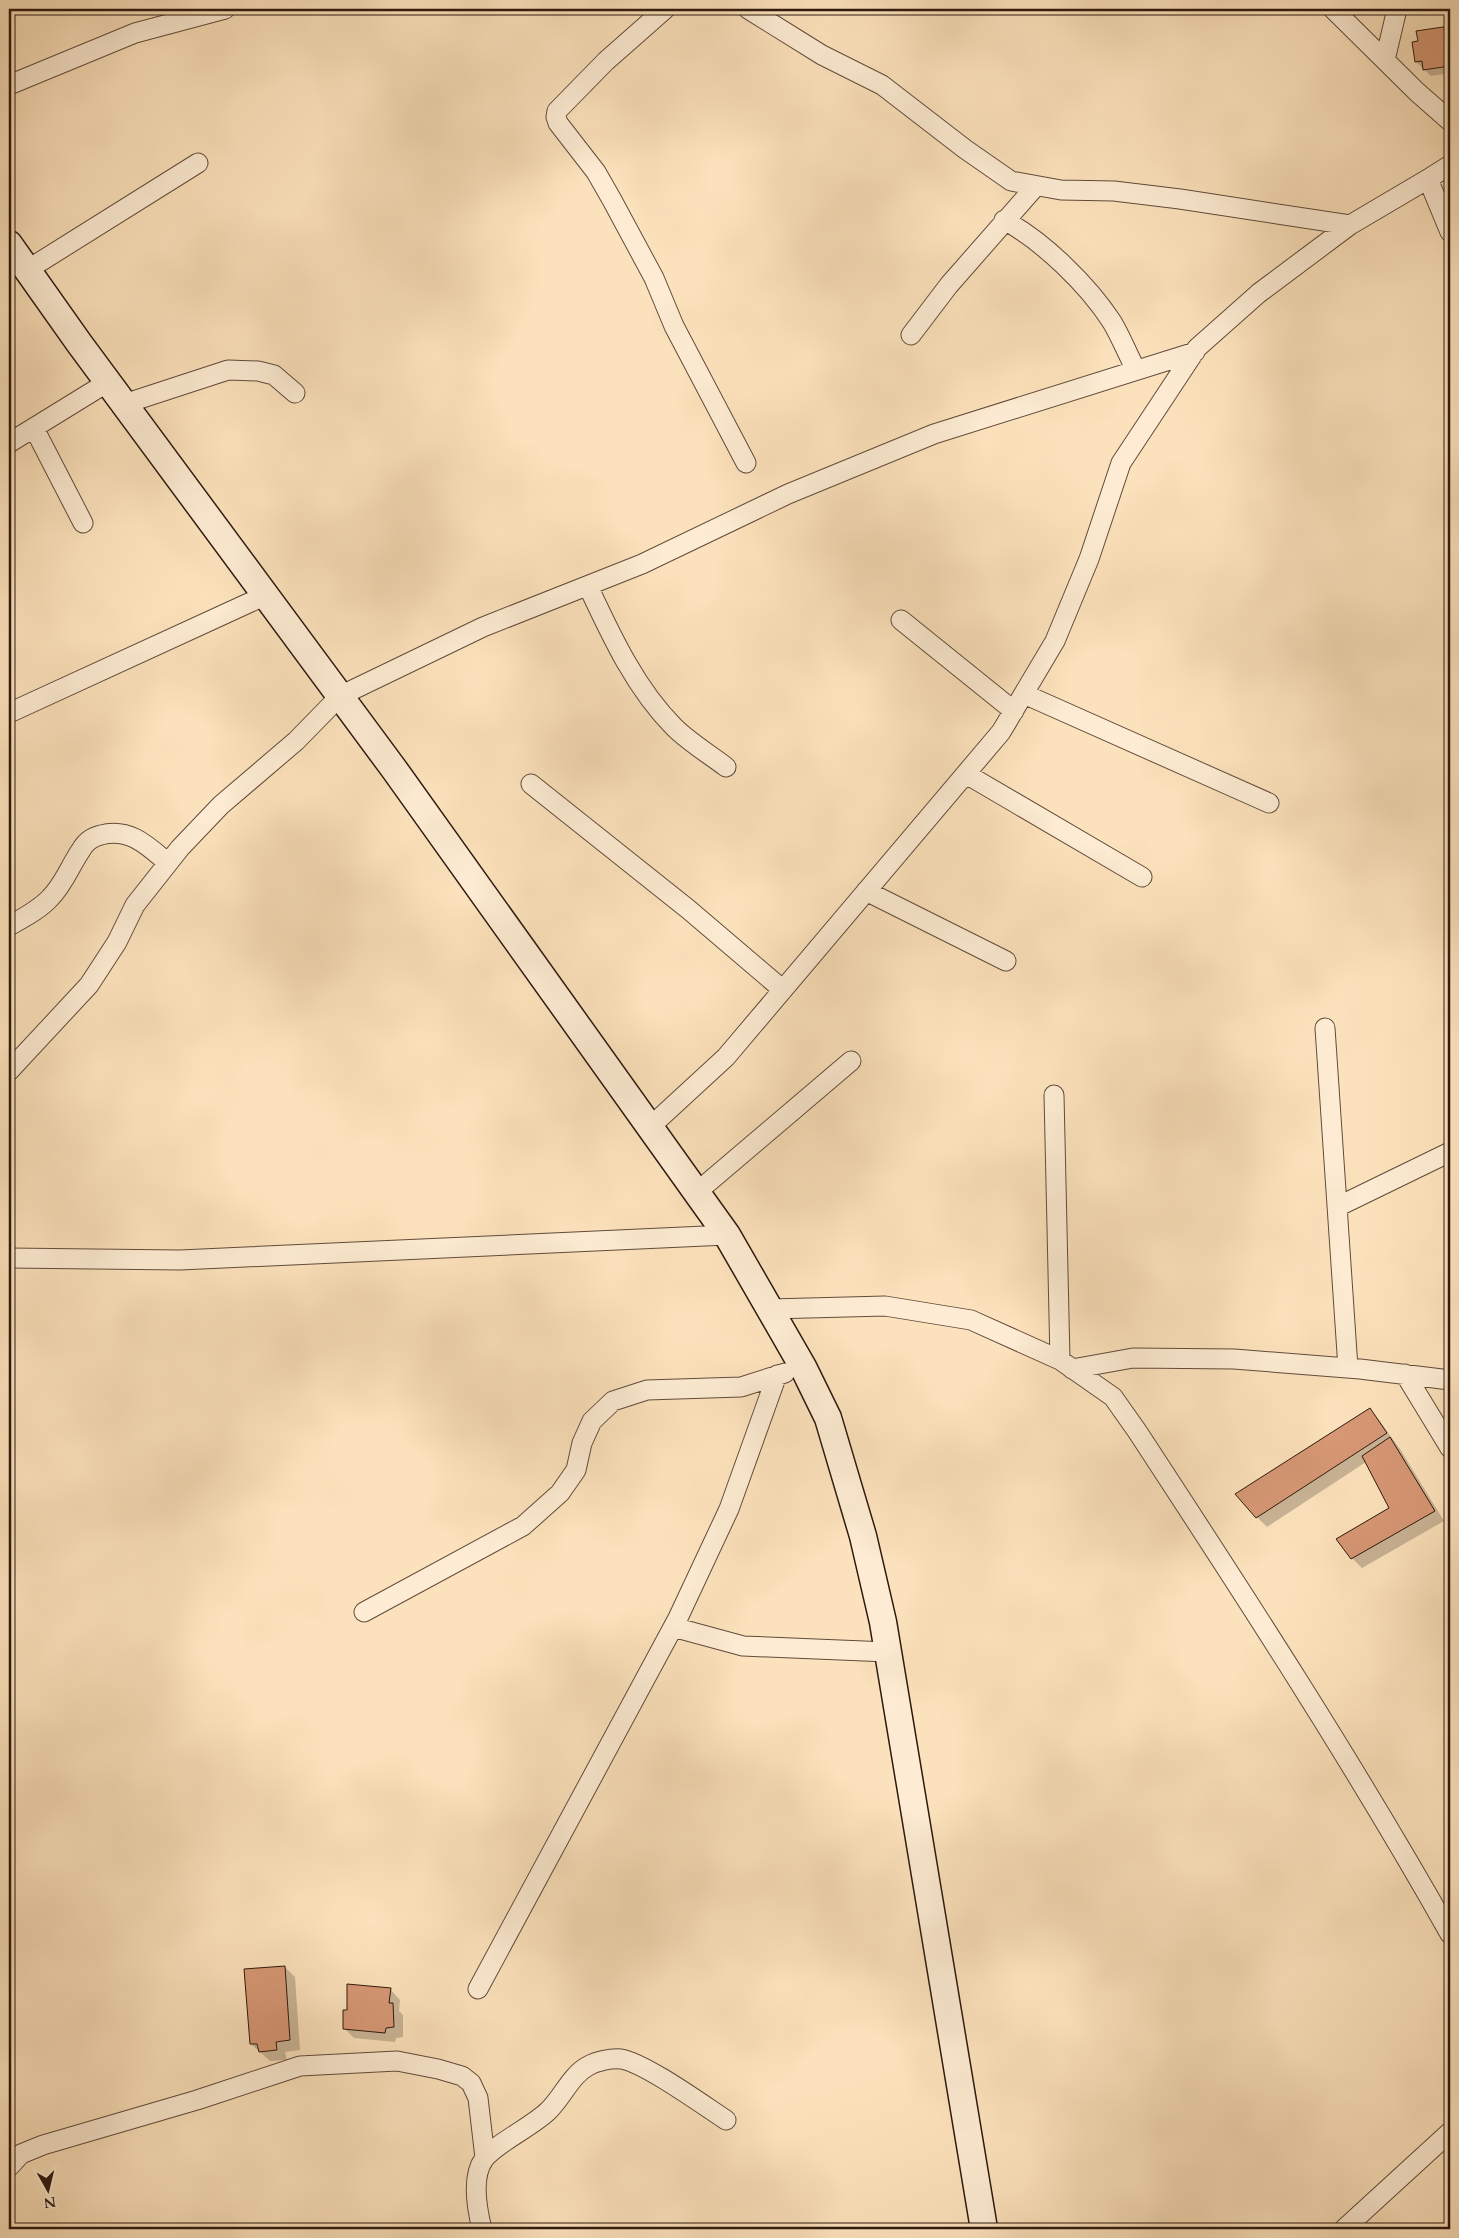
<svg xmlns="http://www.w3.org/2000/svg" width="1459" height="2238" font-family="Cardo,serif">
  <rect width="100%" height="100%" fill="#fce2bc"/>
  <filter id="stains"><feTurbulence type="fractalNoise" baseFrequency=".004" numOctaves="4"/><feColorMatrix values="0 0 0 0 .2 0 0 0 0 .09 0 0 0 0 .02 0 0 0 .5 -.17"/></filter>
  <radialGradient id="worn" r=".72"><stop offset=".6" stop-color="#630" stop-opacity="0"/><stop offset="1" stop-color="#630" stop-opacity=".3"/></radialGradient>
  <path fill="#0003" d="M1450 27V73L1431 76 1416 62 1419 42 1417 32Z
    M1369 1410 1379 1420 1400 1449 1444 1521 1362 1568 1352 1558 1390 1508 1366 1462 1267 1527 1257 1517Z
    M285 1967 295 1977 300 2050 285 2052 287 2060 270 2061 251 2044Z
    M391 1990 400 2000 399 2011 403 2015V2037L396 2038 395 2042 354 2038 344 2028 348 2011Z"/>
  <path fill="#d79875" stroke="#2d190f" d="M1450 26V66L1423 70 1422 61 1415 62 1412 42 1418 41 1416 31Z
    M1370 1408 1387 1433 1256 1518 1235 1494Z
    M1390 1437 1435 1511 1351 1559 1336 1539 1389 1508 1362 1456Z
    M285 1966 290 2040 276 2042 277 2050 259 2052 257 2044H250L244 1969Z
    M347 1984 391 1988 389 2003H393L394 2027 386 2028 385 2033 343 2029V2010H347Z"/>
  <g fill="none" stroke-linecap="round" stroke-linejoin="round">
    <g stroke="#614b3a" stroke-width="21">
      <path id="street" d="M665 9 606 61 557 111 556 117 558 123 596 172 612 200 654 278 674 326 746 463
        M748 9 822 55 882 85 965 149 1011 181 1061 190 1114 191 1180 199 1350 225
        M1333 9 1417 92 1450 121
        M1385 60 1397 9
        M9 85 135 33 225 9
        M1450 165 1428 179 1450 232
        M1004 220C1043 241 1088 285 1112 322 1121 337 1128 355 1136 370
        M27 270 198 163
        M911 335 949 285 1035 187
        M124 404 228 370 258 371 274 375 295 393
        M34 428 83 523
        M9 443 108 382
        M588 586C611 635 635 688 674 727 689 742 709 754 726 767
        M901 620 1014 711
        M1024 694 1269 803
        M9 713 266 595
        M966 774 1142 877
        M531 784 688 909 783 990
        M866 891 1006 961
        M9 926C23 918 39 910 50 898 64 884 70 866 81 850 86 841 92 837 101 835 129 827 148 846 168 863
        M1325 1028 1348 1368
        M9 1071 89 985 117 942 135 905 180 848 221 805 296 741 340 696 483 627 642 564 788 494 934 434 1195 352
        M1054 1095 1060 1360
        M650 1127 726 1057 1001 732 1055 641 1089 559 1121 463 1197 348 1259 293 1350 225 1428 179
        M697 1192 851 1061
        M1337 1207 1450 1152
        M9 1258 180 1260 727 1235
        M770 1309 885 1306 971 1320 1060 1360 1113 1397 1137 1431C1245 1596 1353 1762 1450 1934
        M1072 1369 1133 1358 1234 1359 1360 1369 1450 1380
        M1405 1374 1450 1448
        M364 1612 523 1526 560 1493 576 1470 582 1443 592 1421 613 1401 647 1390 741 1387 785 1373
        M673 1627 743 1646 888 1652
        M478 1989 678 1618 729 1509 777 1375
        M9 2167 21 2154 43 2145 197 2100 300 2066 397 2061 438 2069 462 2076 471 2083 478 2098 485 2158
        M482 2229C477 2209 471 2177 484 2159 495 2144 533 2126 548 2111 562 2098 571 2075 588 2066 597 2061 611 2058 621 2059 645 2063 703 2105 726 2120
        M1344 2229 1450 2132"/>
    </g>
    <g stroke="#2d190f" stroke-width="29">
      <path id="secondary" d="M9 244 79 343 394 769 727 1235 803 1367 828 1418 863 1536 883 1622 984 2229"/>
    </g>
    <use href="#street" stroke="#fdecd3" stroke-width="19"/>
    <use href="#secondary" stroke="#fdecd3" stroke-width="26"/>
  </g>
  <rect width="1459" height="2238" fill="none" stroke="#fce2bc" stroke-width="30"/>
  <rect x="10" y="10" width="1439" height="2218" fill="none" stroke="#2d190f" stroke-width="2.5"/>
  <rect x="15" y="15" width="1429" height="2208" fill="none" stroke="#2d190f"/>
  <g transform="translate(48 2190) rotate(172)" stroke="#fdecd3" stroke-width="4" paint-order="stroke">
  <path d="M0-4L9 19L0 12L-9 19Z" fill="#2d190f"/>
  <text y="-8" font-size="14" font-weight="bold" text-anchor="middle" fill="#2d190f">N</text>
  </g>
  <rect width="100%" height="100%" filter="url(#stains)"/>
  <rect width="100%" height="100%" fill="url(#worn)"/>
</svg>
